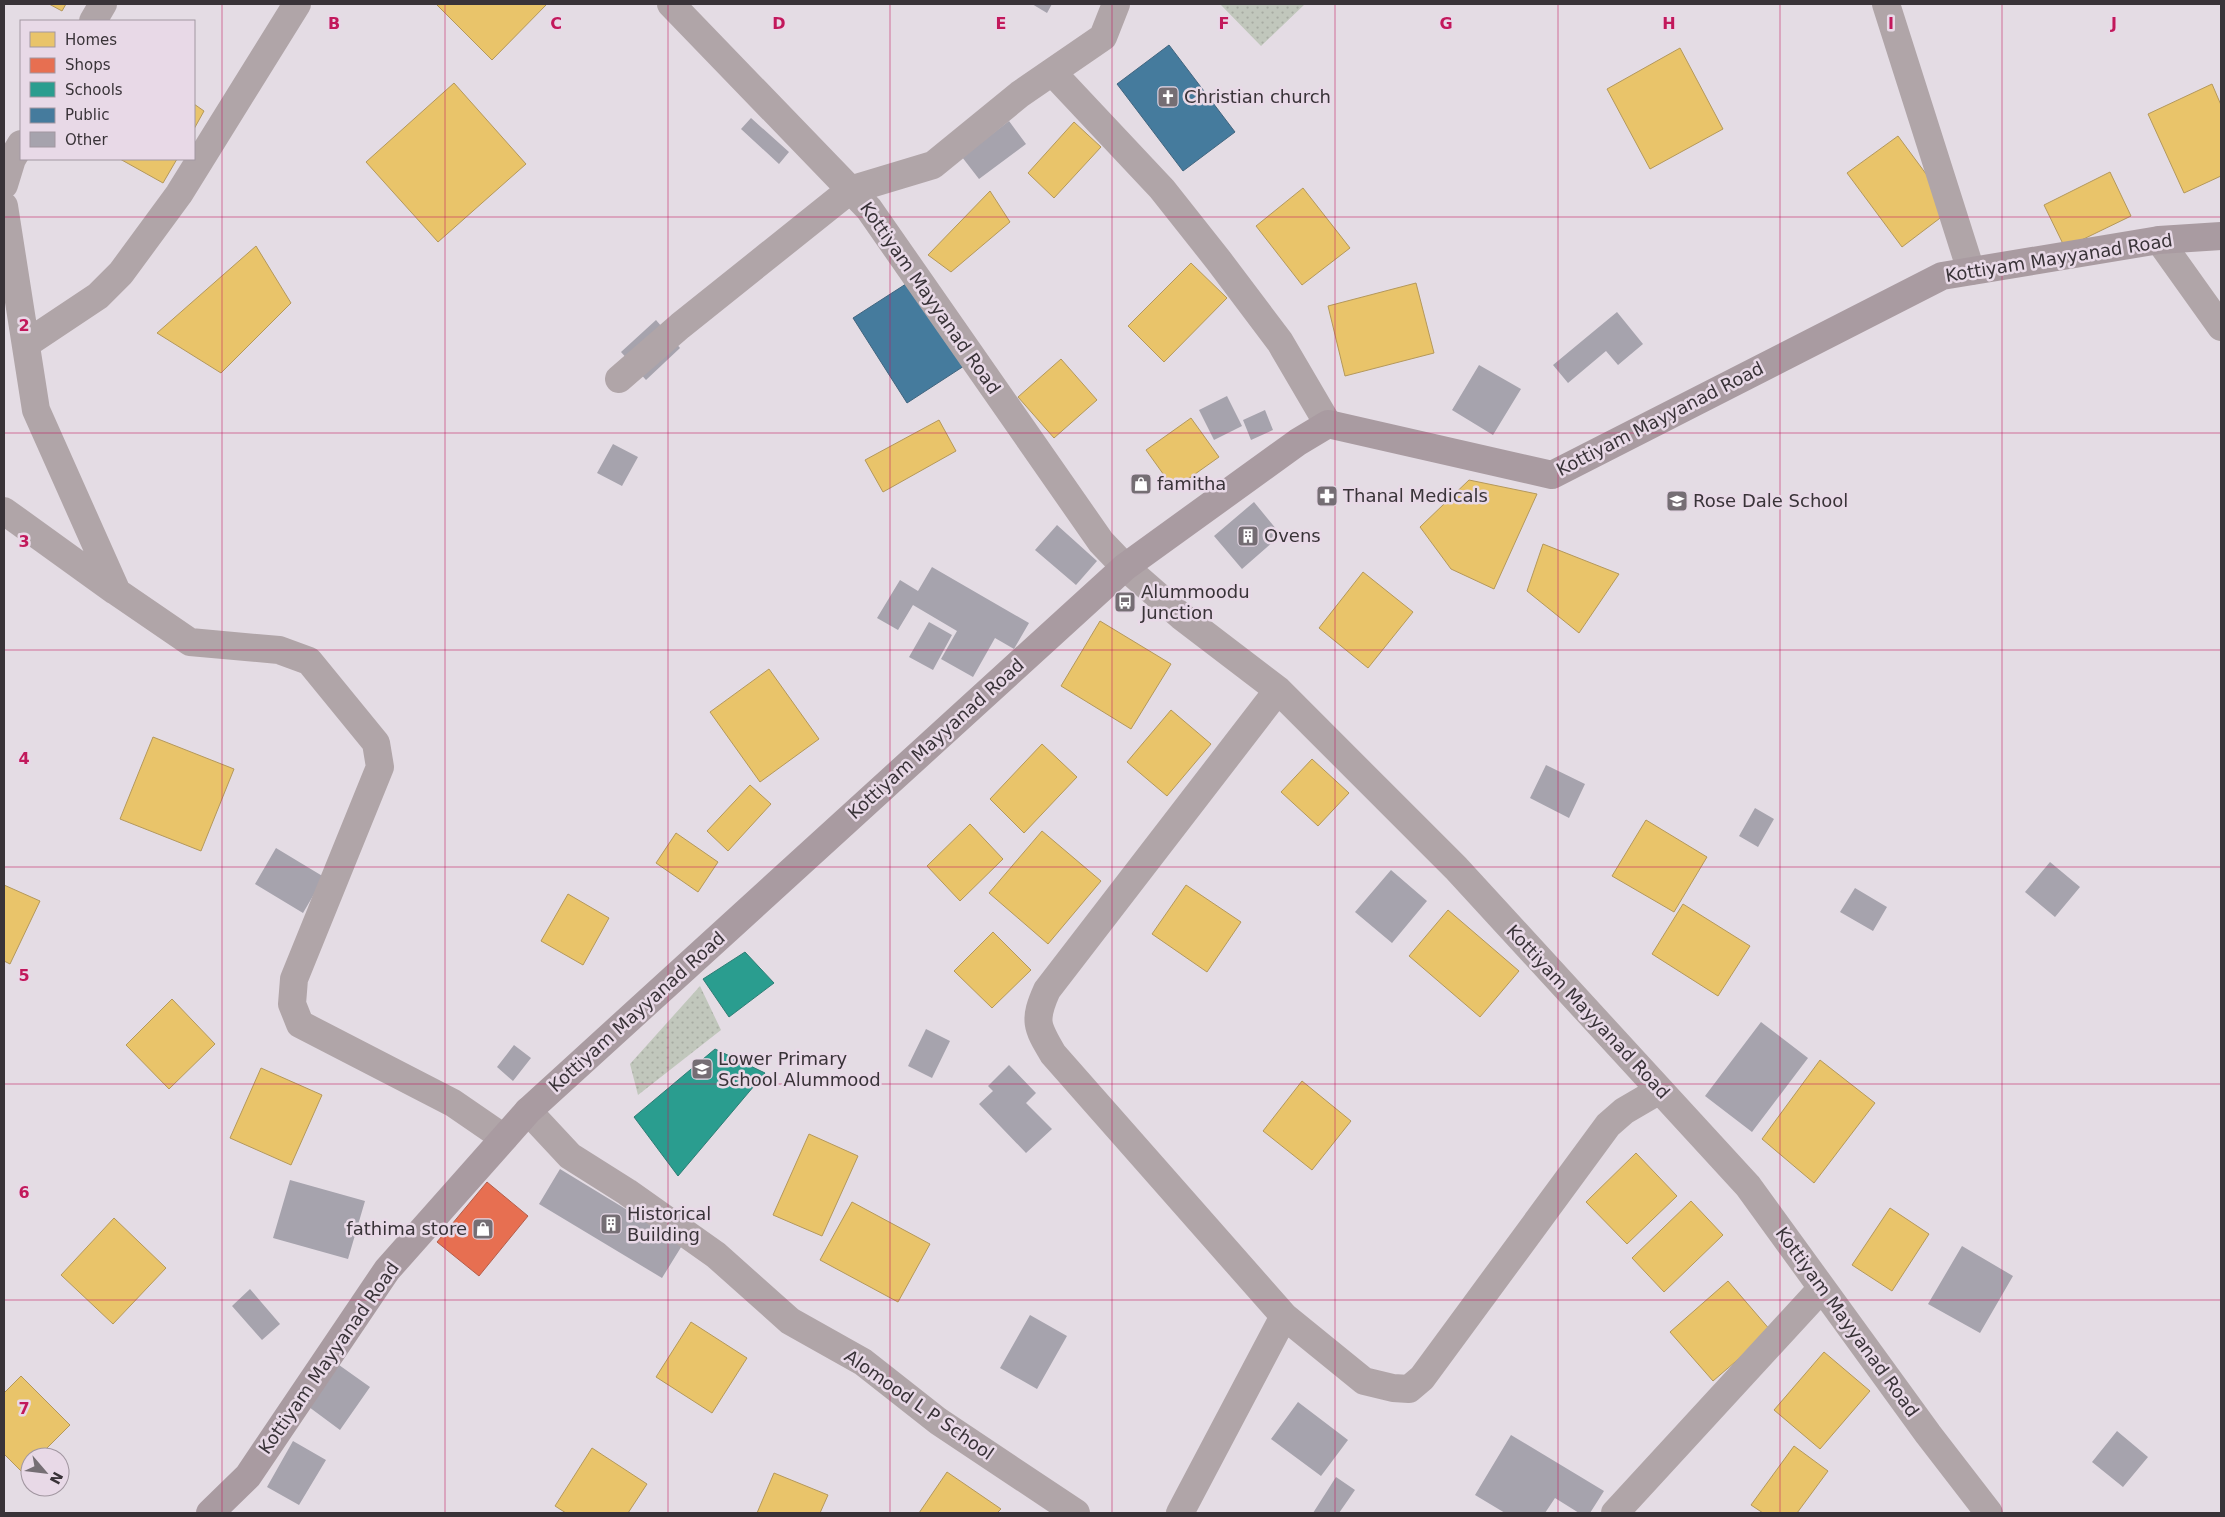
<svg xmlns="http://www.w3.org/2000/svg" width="2225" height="1517" font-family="'DejaVu Sans',sans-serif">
  <defs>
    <pattern id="park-dots" width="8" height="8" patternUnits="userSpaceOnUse" patternTransform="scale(1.25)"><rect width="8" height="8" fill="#c1c7bc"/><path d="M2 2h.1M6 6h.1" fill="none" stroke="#a7aba2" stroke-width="1.8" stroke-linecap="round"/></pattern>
  </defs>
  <rect width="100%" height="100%" fill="#e4dce4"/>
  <path fill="url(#park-dots)" d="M1220 4H1305L1261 46Z
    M700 986 721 1030 638 1095 630 1064Z"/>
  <path fill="#e9c46a" stroke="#b4985b" d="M49 4H66L62 11Z
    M436 4H547L492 60Z
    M1680 48 1723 129 1650 169 1607 89Z
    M454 83 526 164 438 242 366 162Z
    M2212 84 2221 105V176L2184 193 2148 114Z
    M194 104 204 111 194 129Z
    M1074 122 1101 147 1054 198 1028 173Z
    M1898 136 1952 209 1902 247 1847 173Z
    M120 159H177L163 183Z
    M2110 172 2131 216 2065 248 2044 205Z
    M1303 188 1350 248 1302 285 1256 226Z
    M990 191 1010 222 951 272 928 255Z
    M256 246 291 303 221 373 157 333Z
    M1191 263 1227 298 1164 362 1128 326Z
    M1416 283 1434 353 1345 376 1328 306Z
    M1061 359 1097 400 1054 438 1018 397Z
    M1191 418 1219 457 1174 489 1146 450Z
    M939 420 956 451 883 492 865 460Z
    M1469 480 1537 494 1494 589 1451 569 1420 527Z
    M1543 544 1619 574 1579 633 1527 591Z
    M1363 572 1413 612 1368 668 1319 628Z
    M1100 621 1171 664 1131 729 1061 686Z
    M769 669 819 739 760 782 710 712Z
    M1171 710 1211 744 1167 796 1127 762Z
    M153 737 234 769 201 851 120 819Z
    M1042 744 1077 777 1024 833 990 799Z
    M1312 759 1349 793 1318 826 1281 792Z
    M750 785 771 804 728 851 707 831Z
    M1646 820 1707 857 1674 912 1612 876Z
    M970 824 1003 859 960 901 927 866Z
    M1042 831 1101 881 1048 944 989 893Z
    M676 833 718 862 698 892 656 863Z
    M4 885 40 901 10 964 4 961Z
    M1186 885 1241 922 1207 972 1152 934Z
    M568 894 609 918 583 965 541 941Z
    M1683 904 1750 946 1718 996 1652 954Z
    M1448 910 1519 971 1480 1017 1409 956Z
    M993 932 1031 970 992 1008 954 971Z
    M172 999 215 1044 169 1089 126 1045Z
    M1820 1060 1875 1103 1814 1183 1762 1139Z
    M261 1068 322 1095 291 1165 230 1138Z
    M1302 1081 1351 1121 1312 1170 1263 1131Z
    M809 1134 858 1156 822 1236 773 1215Z
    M1636 1153 1677 1196 1627 1244 1586 1202Z
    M1691 1201 1723 1235 1664 1292 1632 1258Z
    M852 1202 930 1244 898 1302 820 1260Z
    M1890 1208 1929 1234 1892 1291 1852 1265Z
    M114 1218 166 1268 113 1324 61 1275Z
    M1728 1281 1771 1331 1713 1381 1670 1332Z
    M691 1322 747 1358 712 1413 656 1377Z
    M1824 1352 1870 1391 1820 1449 1774 1410Z
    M21 1376 70 1425 38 1457H30V1466L23 1473 4 1454V1393Z
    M1794 1446 1828 1471 1797 1513H1763L1751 1505Z
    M592 1448 647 1484 628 1513H566L555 1506Z
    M947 1472 1001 1509 997 1513H919Z
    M774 1473 828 1495 820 1513H757Z"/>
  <path fill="#e76f51" stroke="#b35d4a" d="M487 1182 528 1216 479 1276 437 1242Z"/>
  <path fill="#2a9d8f" stroke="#2e7d75" d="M745 952 774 983 729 1017 703 979Z
    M715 1049 765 1073 678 1176 634 1117Z"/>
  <path fill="#457b9d" stroke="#41657f" d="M1169 45 1235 132 1183 171 1117 84Z
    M909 282 964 366 907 403 853 318Z"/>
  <path fill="#a6a3ad" d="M1032 4H1052L1047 13Z
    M751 118 789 152 779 164 741 129Z
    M1009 121 1026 144 979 179 962 157Z
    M1617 312 1643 344 1618 365 1606 351 1568 383 1553 365Z
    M656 320 680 348 646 380 621 352Z
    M1479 365 1521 389 1493 435 1452 410Z
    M1227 396 1242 426 1214 440 1199 410Z
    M1265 410 1273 430 1251 440 1243 420Z
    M613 444 638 457 622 486 597 473Z
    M1254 502 1281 535 1242 569 1214 536Z
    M1057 525 1097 561 1076 585 1035 550Z
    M932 567 1029 623 1014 649 995 638 973 677 941 659 957 631 913 605 898 630 877 618 900 580 918 591Z
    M929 622 952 635 933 670 909 657Z
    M1546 765 1585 784 1569 818 1530 798Z
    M1755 808 1774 819 1758 847 1739 836Z
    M276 848 324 877 303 913 255 884Z
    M2050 862 2080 887 2055 917 2025 892Z
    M1391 870 1427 901 1392 943 1355 912Z
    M1855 888 1887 907 1873 931 1840 912Z
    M1761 1022 1808 1058 1752 1132 1705 1096Z
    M926 1029 950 1041 932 1078 908 1066Z
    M514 1045 531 1058 513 1081 497 1067Z
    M1009 1065 1036 1093 1026 1103 1052 1129 1026 1153 979 1104 993 1091 988 1086Z
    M560 1169 683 1244 662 1278 539 1204Z
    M290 1180 365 1201 348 1259 273 1238Z
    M1962 1246 2013 1276 1980 1333 1928 1304Z
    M250 1289 280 1324 262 1340 232 1306Z
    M1030 1315 1067 1336 1037 1389 1000 1368Z
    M339 1365 370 1387 340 1430 309 1407Z
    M1298 1402 1348 1440 1321 1476 1271 1439Z
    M2117 1431 2148 1457 2123 1487 2092 1462Z
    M1511 1435 1604 1491 1590 1513H1579L1555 1498 1545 1513H1505L1475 1495Z
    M293 1441 326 1460 299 1505 267 1487Z
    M1336 1477 1355 1490 1339 1513H1313Z"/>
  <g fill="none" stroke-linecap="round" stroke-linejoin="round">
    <path stroke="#b0a5a8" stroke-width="28" d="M671 4 869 209 1101 542 1125 567 1181 616 1278 690 1456 868 1748 1186 1928 1434 1989 1513
      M1886 4 1971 271
      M93 21 103 4
      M1053 73 1162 189 1219 261 1280 342 1328 424
      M4 185 12 159 21 144
      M4 206 36 410 117 592 190 642 279 650 309 661 376 743 380 767 294 979 292 1004 300 1024 453 1103 504 1138
      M2159 240 2221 327
      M26 344 98 296 121 273 179 194 297 4
      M619 379 680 326 850 190 933 165 1020 94 1103 37 1116 4
      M4 511 115 591
      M1278 690 1047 990C1033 1021 1037 1027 1053 1054L1284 1316
      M528 1111 570 1156 627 1192 716 1255 790 1321 863 1362 938 1421 1076 1513
      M1180 1513 1284 1316 1364 1381 1393 1388 1409 1389 1422 1378 1608 1125 1624 1111 1660 1090
      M1615 1513 1822 1288"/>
    <path stroke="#a99ba1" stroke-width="28" d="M210 1513 248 1476 387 1270 528 1111 1125 567 1298 442 1328 424 1552 475 1942 276 2159 240 2221 236"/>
  </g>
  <path fill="none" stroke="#c2185b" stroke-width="1" stroke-opacity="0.55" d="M222 4V1513M445 4V1513M668 4V1513M890 4V1513M1112 4V1513M1335 4V1513M1558 4V1513M1780 4V1513M2002 4V1513M4 217H2221M4 433H2221M4 650H2221M4 867H2221M4 1084H2221M4 1300H2221"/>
  <defs>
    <g id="church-square" transform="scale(1.125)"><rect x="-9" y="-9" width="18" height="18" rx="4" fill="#756e74" stroke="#e8d9e7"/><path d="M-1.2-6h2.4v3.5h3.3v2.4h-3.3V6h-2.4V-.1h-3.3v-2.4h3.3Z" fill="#fff"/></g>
    <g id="shop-square" transform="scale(1.125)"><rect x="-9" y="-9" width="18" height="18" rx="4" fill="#756e74" stroke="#e8d9e7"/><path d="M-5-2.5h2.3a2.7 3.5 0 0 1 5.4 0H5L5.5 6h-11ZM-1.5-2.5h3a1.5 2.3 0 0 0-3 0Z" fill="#fff"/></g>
    <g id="pharmacy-square" transform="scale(1.125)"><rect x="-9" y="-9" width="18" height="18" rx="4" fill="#756e74" stroke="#e8d9e7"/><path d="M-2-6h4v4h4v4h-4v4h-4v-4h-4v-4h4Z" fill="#fff"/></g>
    <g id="school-square" transform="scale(1.125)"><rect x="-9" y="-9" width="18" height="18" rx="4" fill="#756e74" stroke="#e8d9e7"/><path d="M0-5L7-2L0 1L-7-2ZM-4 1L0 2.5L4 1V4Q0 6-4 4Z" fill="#fff"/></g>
    <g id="building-square" transform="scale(1.125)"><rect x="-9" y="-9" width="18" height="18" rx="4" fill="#756e74" stroke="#e8d9e7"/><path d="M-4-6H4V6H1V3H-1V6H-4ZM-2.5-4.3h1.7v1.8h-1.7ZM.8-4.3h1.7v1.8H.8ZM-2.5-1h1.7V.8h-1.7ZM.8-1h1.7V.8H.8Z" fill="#fff"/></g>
    <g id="bus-square" transform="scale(1.125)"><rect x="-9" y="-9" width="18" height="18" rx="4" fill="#756e74" stroke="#e8d9e7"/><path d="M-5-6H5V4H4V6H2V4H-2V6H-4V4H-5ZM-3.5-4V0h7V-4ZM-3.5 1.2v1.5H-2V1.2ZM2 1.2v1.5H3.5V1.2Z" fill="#fff"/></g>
  </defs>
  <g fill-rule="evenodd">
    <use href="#church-square" x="1168" y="97"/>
    <use href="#shop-square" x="1141" y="484"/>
    <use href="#pharmacy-square" x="1327" y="496"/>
    <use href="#school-square" x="1677" y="501"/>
    <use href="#building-square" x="1248" y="536"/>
    <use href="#bus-square" x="1125" y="602"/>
    <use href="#school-square" x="702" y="1069"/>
    <use href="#building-square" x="611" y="1224"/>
    <use href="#shop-square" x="483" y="1229"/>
  </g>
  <g text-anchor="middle" stroke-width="5" stroke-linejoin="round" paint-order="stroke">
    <g font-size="18" fill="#393338" stroke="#e8d9e7" text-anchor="start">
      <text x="1184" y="103">Christian church</text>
      <text x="1157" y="490">famitha</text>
      <text x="1343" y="502">Thanal Medicals</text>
      <text x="1693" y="507">Rose Dale School</text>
      <text x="1264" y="542">Ovens</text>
      <text x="1141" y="598">Alummoodu<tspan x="1141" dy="21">Junction</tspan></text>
      <text x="718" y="1065">Lower Primary<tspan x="718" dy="21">School Alummood</tspan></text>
      <text x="627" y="1220">Historical<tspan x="627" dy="21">Building</tspan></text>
      <text x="467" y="1235" text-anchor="end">fathima store</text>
    </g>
    <g font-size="18" fill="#393338" stroke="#e8d9e7">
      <text transform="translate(2059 258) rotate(-9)" y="6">Kottiyam Mayyanad Road</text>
      <text transform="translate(930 298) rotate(55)" y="6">Kottiyam Mayyanad Road</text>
      <text transform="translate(1660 419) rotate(-27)" y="6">Kottiyam Mayyanad Road</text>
      <text transform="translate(936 739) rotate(-42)" y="6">Kottiyam Mayyanad Road</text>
      <text transform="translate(637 1012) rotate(-42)" y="6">Kottiyam Mayyanad Road</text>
      <text transform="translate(1588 1012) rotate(47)" y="6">Kottiyam Mayyanad Road</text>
      <text transform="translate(1847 1322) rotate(54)" y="6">Kottiyam Mayyanad Road</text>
      <text transform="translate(329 1358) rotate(-55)" y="6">Kottiyam Mayyanad Road</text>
      <text transform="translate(919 1405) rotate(35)" y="6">Alomood L P School</text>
    </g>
  </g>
  <g font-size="16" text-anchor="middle" font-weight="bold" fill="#c2185b" stroke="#e8d9e7" stroke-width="5" stroke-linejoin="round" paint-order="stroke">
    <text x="334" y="29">B</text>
    <text x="556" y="29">C</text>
    <text x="779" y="29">D</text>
    <text x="1001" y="29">E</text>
    <text x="1224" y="29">F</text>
    <text x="1446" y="29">G</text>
    <text x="1669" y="29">H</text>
    <text x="1891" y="29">I</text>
    <text x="2114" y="29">J</text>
    <text x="24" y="331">2</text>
    <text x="24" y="547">3</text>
    <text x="24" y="764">4</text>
    <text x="24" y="981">5</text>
    <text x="24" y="1198">6</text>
    <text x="24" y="1414">7</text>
  </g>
  <rect width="2225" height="1517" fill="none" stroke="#393338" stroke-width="10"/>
  <rect x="20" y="20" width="175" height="140" fill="#e8d9e7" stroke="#a297a1"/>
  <rect x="30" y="32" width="25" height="15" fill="#e9c46a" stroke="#a297a1"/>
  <text x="65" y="45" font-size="15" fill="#393338">Homes</text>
  <rect x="30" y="58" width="25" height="15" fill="#e76f51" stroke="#a297a1"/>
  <text x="65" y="70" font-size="15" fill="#393338">Shops</text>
  <rect x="30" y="82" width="25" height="15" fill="#2a9d8f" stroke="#a297a1"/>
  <text x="65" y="95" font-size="15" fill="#393338">Schools</text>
  <rect x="30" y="108" width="25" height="15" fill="#457b9d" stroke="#a297a1"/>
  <text x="65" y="120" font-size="15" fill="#393338">Public</text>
  <rect x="30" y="132" width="25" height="15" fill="#a6a3ad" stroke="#a297a1"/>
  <text x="65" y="145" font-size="15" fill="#393338">Other</text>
  <g transform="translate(45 1472) rotate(118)"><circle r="24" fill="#e8d9e7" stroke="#a297a1"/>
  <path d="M0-4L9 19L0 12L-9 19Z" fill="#756e74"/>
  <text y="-8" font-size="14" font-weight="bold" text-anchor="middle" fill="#393338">N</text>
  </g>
</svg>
